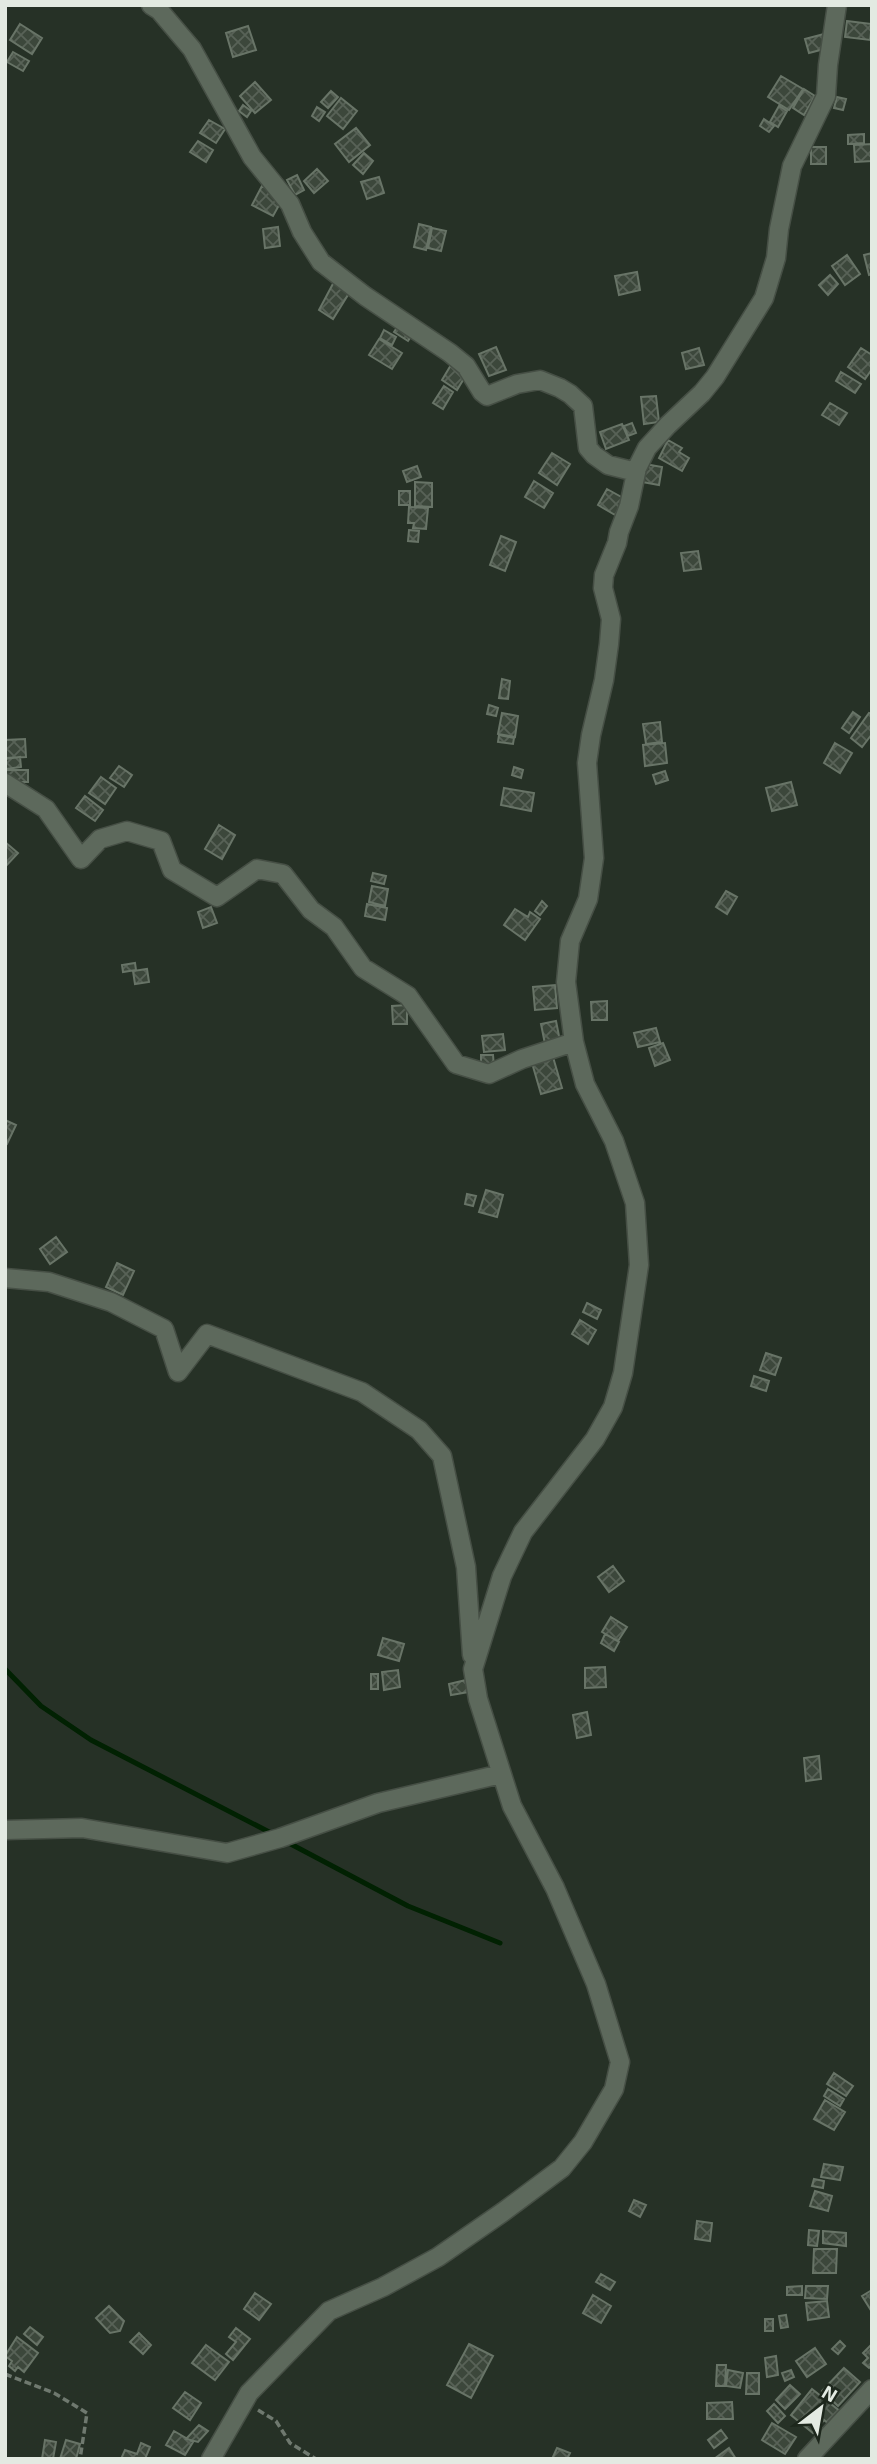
<svg xmlns="http://www.w3.org/2000/svg" width="877" height="2464" font-family="'Exo 2',sans-serif">
  <defs>
    <pattern id="building-cross-hatch" width="8" height="8" patternUnits="userSpaceOnUse" patternTransform="scale(1.75)"><rect width="8" height="8" fill="#3c473b"/><path d="M0 0l8 8M0 8l8-8" fill="none" stroke="#586257"/></pattern>
  </defs>
  <rect width="100%" height="100%" fill="#263126"/>
  <g fill="none" stroke-linecap="round" stroke-linejoin="round">
    <path stroke="#012102" stroke-width="5" d="M5 1669 41 1706 91 1740 273 1834
      M285 1841 408 1906 500 1943"/>
  </g>
  <path fill="url(#building-cross-hatch)" stroke="#687467" stroke-width="2" d="M847 21 872 24 870 40 845 37Z
    M20 24 42 38 32 54 10 40Z
    M248 26 256 50 233 57 226 33Z
    M824 34 828 48 809 53 805 39Z
    M13 52 29 61 23 71 7 62Z
    M781 76 803 89 789 110 768 97Z
    M255 82 271 100 255 113 240 96Z
    M804 89 815 96 804 115 793 108Z
    M331 91 338 97 328 108 321 102Z
    M837 97 846 99 843 110 834 108Z
    M341 98 357 111 343 129 327 116Z
    M243 105 251 111 247 117 239 111Z
    M779 106 787 111 778 127 770 122Z
    M317 107 325 112 319 121 312 116Z
    M764 119 774 126 769 132 760 126Z
    M209 120 225 129 216 143 200 133Z
    M356 128 370 145 349 162 335 144Z
    M864 134V143L848 144V135Z
    M198 141 213 150 206 162 190 152Z
    M872 144V161L855 162 854 145Z
    M811 147H826V164H811Z
    M364 153 373 161 363 174 353 165Z
    M317 169 328 181 314 193 304 181Z
    M297 175 304 190 295 195 287 180Z
    M379 177 384 193 367 199 361 182Z
    M262 186 283 198 273 216 252 205Z
    M419 224 431 227 426 250 414 247Z
    M278 227 280 246 265 248 263 229Z
    M432 228 446 231 441 251 428 248Z
    M872 253V274L869 275 864 255Z
    M847 255 860 274 845 285 832 266Z
    M637 272 640 290 619 295 615 276Z
    M830 275 838 284 828 295 819 285Z
    M335 280 351 290 333 319 319 310Z
    M400 323 414 332 408 341 394 332Z
    M384 330 396 337 392 345 380 338Z
    M379 339 402 353 392 369 369 355Z
    M496 347 506 370 489 376 479 354Z
    M699 348 704 365 686 369 682 353Z
    M861 348 872 355V369L865 379 848 367Z
    M451 365 466 375 457 390 442 380Z
    M841 372 861 384 855 393 836 381Z
    M444 386 453 392 443 409 433 403Z
    M656 396 659 422 644 424 641 397Z
    M830 403 847 413 839 425 822 415Z
    M632 423 636 433 628 436 624 426Z
    M622 424 629 440 606 449 600 432Z
    M668 440 682 448 679 452 689 458 682 471 659 458Z
    M552 453 570 464 557 485 539 473Z
    M645 464 662 467 659 485 642 482Z
    M417 466 421 477 407 482 403 471Z
    M534 481 553 493 544 508 525 497Z
    M415 482 432 483V507L415 506Z
    M607 489 625 499 615 515 598 505Z
    M399 491H410V505H399Z
    M409 507 428 508 426 529 413 528 414 523H408Z
    M409 530 419 531 418 542 408 541Z
    M501 536 516 542 505 571 490 565Z
    M698 551 701 569 684 571 681 553Z
    M502 679 510 681 508 699 499 698Z
    M489 705 498 708 496 716 487 714Z
    M853 712 860 717 849 733 842 728Z
    M502 713 518 716 515 737 498 734Z
    M869 713 872 714V734L862 747 851 738Z
    M660 722 662 742 646 744 643 724Z
    M499 735 514 738 513 744 498 742Z
    M25 739 26 757 5 758V740Z
    M665 743 667 763 645 766 643 745Z
    M835 743 852 753 840 773 824 763Z
    M20 757 21 767 6 769 5 759Z
    M119 766 132 775 124 787 110 778Z
    M514 767 523 770 521 778 512 775Z
    M5 770H28V782H5Z
    M665 771 668 780 656 784 653 775Z
    M101 777 116 788 105 804 89 793Z
    M791 782 797 805 772 811 766 788Z
    M504 788 534 793 531 811 501 805Z
    M85 796 103 810 95 821 76 808Z
    M219 825 235 835 222 859 205 849Z
    M5 842 18 853 5 867Z
    M373 873 386 876 384 884 371 881Z
    M372 886 388 889 385 906 369 902Z
    M726 891 737 897 727 914 716 907Z
    M542 901 547 906 540 915 535 911Z
    M367 904 387 908 385 920 365 916Z
    M211 907 217 923 203 928 198 912Z
    M515 909 528 917 530 912 540 919 525 940 504 925Z
    M135 963 136 970 123 972 122 965Z
    M147 969 149 982 135 984 133 971Z
    M555 985 557 1008 535 1010 533 987Z
    M607 1001V1020H592L591 1002Z
    M407 1005V1024H393L392 1006Z
    M556 1021 560 1041 545 1044 541 1024Z
    M656 1028 660 1042 638 1047 634 1033Z
    M503 1034 505 1050 484 1052 482 1036Z
    M663 1043 670 1060 655 1066 649 1048Z
    M481 1055H493L494 1067 481 1068Z
    M553 1057 562 1088 541 1094 532 1063Z
    M5 1120 16 1125 7 1144 5 1143Z
    M486 1190 503 1195 497 1217 479 1212Z
    M467 1194 476 1196 473 1206 465 1204Z
    M56 1237 67 1252 50 1264 40 1249Z
    M117 1263 134 1271 123 1295 106 1287Z
    M587 1303 601 1310 597 1319 583 1312Z
    M580 1320 596 1330 588 1344 572 1334Z
    M766 1353 781 1358 775 1375 760 1370Z
    M754 1376 769 1381 766 1391 751 1386Z
    M613 1566 624 1581 609 1592 598 1577Z
    M611 1617 627 1627 618 1641 602 1632Z
    M605 1634 619 1642 614 1651 601 1643Z
    M383 1638 404 1644 399 1661 378 1655Z
    M605 1667 606 1687 585 1688V1668Z
    M398 1670 400 1687 384 1690 382 1672Z
    M371 1674H378V1689H371Z
    M466 1680 469 1692 451 1695 449 1684Z
    M587 1712 591 1735 577 1738 573 1715Z
    M819 1756 821 1779 806 1781 804 1758Z
    M834 2073 853 2086 846 2096 827 2084Z
    M828 2089 844 2099 840 2106 824 2096Z
    M825 2100 845 2112 834 2130 814 2119Z
    M824 2164 843 2167 840 2180 821 2177Z
    M814 2179 824 2181 823 2188 812 2186Z
    M815 2191 832 2196 828 2211 810 2206Z
    M634 2200 646 2205 640 2217 629 2211Z
    M697 2221 712 2223 710 2241 695 2239Z
    M809 2230 819 2231 817 2246 808 2245Z
    M823 2231 846 2233V2246L823 2243Z
    M814 2249H837L836 2273H813Z
    M601 2274 615 2282 610 2290 596 2282Z
    M802 2286V2295H787V2287Z
    M806 2286H828L827 2299 805 2298Z
    M872 2290V2312L862 2296Z
    M255 2293 271 2304 259 2320 244 2309Z
    M593 2295 611 2306 601 2323 583 2313Z
    M827 2301 829 2317 808 2320 806 2303Z
    M109 2306 124 2321 120 2331 110 2333 96 2318Z
    M786 2315 788 2327 781 2328 779 2316Z
    M765 2319H773V2331H765Z
    M30 2327 43 2337 37 2345 24 2334Z
    M236 2328 250 2339 233 2360 226 2354 236 2342 229 2337Z
    M139 2333 151 2345 143 2354 130 2342Z
    M17 2337 38 2353 24 2372 18 2367 15 2371 9 2366 12 2361 5 2356Z
    M840 2341 845 2346 838 2354 832 2349Z
    M469 2344 493 2356 471 2398 447 2385Z
    M872 2344V2365L869 2368 863 2363 868 2358 863 2353Z
    M206 2345 229 2362 215 2380 192 2363Z
    M815 2348 826 2364 807 2377 796 2361Z
    M776 2356 778 2375 767 2377 765 2358Z
    M717 2365H726L725 2386H716Z
    M844 2368 860 2382 838 2406 822 2391Z
    M728 2370 743 2373 740 2388 726 2386Z
    M791 2370 794 2377 785 2381 782 2373Z
    M747 2373H759V2394H746Z
    M790 2385 800 2394 785 2409 776 2400Z
    M812 2389 841 2412 830 2425 824 2420 813 2433 791 2415Z
    M185 2392 201 2403 190 2420 173 2408Z
    M732 2402 733 2419H707V2403Z
    M774 2404 785 2416 778 2423 767 2411Z
    M772 2423 796 2437 785 2454 762 2440Z
    M199 2425 208 2431 198 2442 186 2439Z
    M721 2430 727 2438 714 2448 708 2440Z
    M174 2431 193 2442 185 2455 166 2445Z
    M45 2440 56 2442 53 2459H42Z
    M66 2440 80 2444 76 2459H60Z
    M141 2443 150 2447 145 2459H121L125 2450 137 2454Z
    M557 2448 570 2453 567 2459H552Z
    M729 2448 736 2459H714Z"/>
  <g fill="none" stroke-linecap="round" stroke-linejoin="round">
    <g stroke="#464f45" stroke-width="21">
      <path id="minor" d="M151 5 159 10 192 49 252 157 290 204 302 232 321 262 365 296 450 353 466 366 482 392 487 396 517 384 540 380 560 388 570 394 583 406 588 448 594 455 608 465 636 472
        M5 783 46 809 81 859 100 839 127 831 161 841 172 870 217 897 257 869 283 874 311 910 334 927 363 968 408 996 456 1064 489 1074 522 1059 574 1042
        M5 1278 49 1282 111 1302 164 1329 178 1372 207 1334 362 1392 419 1430 442 1456 466 1567 472 1655
        M5 1830 82 1828 227 1853 280 1838 378 1803 501 1774
        M211 2459 249 2393 329 2311 383 2287 438 2257 503 2212 562 2168 583 2142 614 2089 620 2062 596 1984 555 1888 512 1806 478 1699 473 1669 502 1576 523 1532 595 1439 613 1407 623 1373 639 1265 635 1203 614 1141 585 1084 574 1042 566 982 570 941 588 899 594 858 587 763 591 735 604 680 609 644 611 619 603 588 604 575 617 543 619 532 629 506 637 468 647 448 668 425 702 393 715 377 764 298 776 258 779 229 792 166 826 96 828 65 837 5
        M807 2459 872 2389"/>
    </g>
    <path stroke="#6f796f" stroke-width="3.5" stroke-dasharray="7 3.5" stroke-linecap="butt" d="M5 2374 54 2393 87 2413 80 2459
      M258 2410 276 2421 290 2443 316 2459"/>
    <use href="#minor" stroke="#5d695c" stroke-width="18"/>
  </g>
  <rect width="877" height="2464" fill="none" stroke="#e3eae2" stroke-width="14"/>
  <g transform="translate(821 2408) rotate(31)" stroke="#1d271c" stroke-width="5" paint-order="stroke">
  <path d="M0-5L12 26L0 18L-12 26Z" fill="#e3eae2"/>
  <text y="-10" font-size="19" font-weight="bold" text-anchor="middle" fill="#e3eae2">N</text>
  </g>
</svg>
